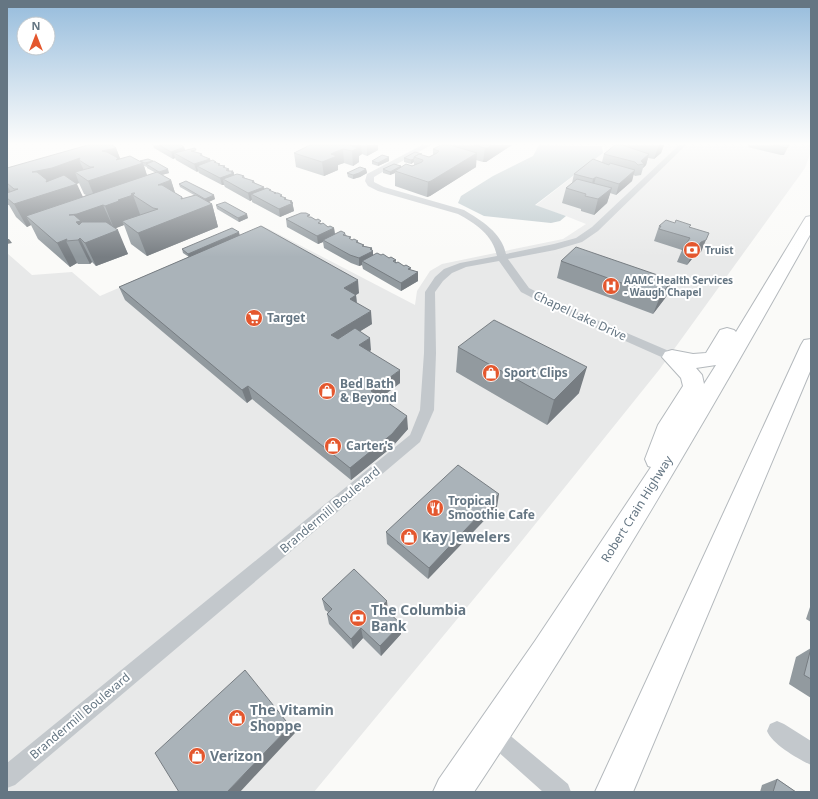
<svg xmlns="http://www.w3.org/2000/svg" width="818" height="799" font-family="'Noto Sans',sans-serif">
  <rect width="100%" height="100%" fill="#fafaf8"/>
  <path fill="#e8e9e9" d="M605 145H811V151L805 168 659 370 516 548 314 792H7V253L32 275 72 272 100 296 263 226 415 305 417 291 430 271 442 264 563 239 586 224 566 216 535 206 603 153Z"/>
  <path fill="#bbc7cb" d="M539 145 602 146 603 153 535 205 566 216 560 221 551 223 484 216 458 203 461 196 493 176 533 156Z"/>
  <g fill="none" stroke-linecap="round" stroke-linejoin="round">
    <g stroke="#b4b9bd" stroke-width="2">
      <path id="highway" d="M811 216V233C705 423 594 611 474 792H433L439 779 535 641 651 467 648 466 645 459 658 425 683 386 681 378 662 357 665 352 672 350 693 354 706 353 720 330 727 328 734 330 736 332 804 220 806 217ZM716 365 704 384 702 375 696 368Z
        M811 339V369L633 792H595L801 345 804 340Z"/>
    </g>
    <path fill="#c3c8cc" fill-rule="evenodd" d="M422 145H431L379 174 374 177V182L384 187 464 210C481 220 502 233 506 254L554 244 576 238 592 227 679 145H686L598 231 582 242 555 250 508 259 529 288 566 307 676 354 678 357 676 360H668L558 311 521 292 499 261 466 267 452 273 443 281 435 292 436 353 434 410 420 442 15 785 7 788V763L410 435 420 410 424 353 425 292 435 277 444 269 460 263 497 256C493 235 475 223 458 214L378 191 368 186 365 181 367 174Z
      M807 145H811V148Z
      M777 721 784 724 811 741V765C798 759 772 744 767 731L770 724Z
      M493 724 500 727 568 784 571 792H543L486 741 483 734 486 727Z"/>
    <use href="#highway" fill="#fff" fill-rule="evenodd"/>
  </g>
  <path fill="#929a9f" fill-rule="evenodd" d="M153 145H181L184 147 185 150 196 152 203 157 210 159 211 161 220 165 225 166V168L229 171H233L234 175 244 176 245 178 254 181 255 183 265 189 282 195V197L286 198V200L292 201 294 211 280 217 252 202V200L250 201 225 187 224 185H222L199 173 198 171 197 172 176 160 175 158 173 159 154 148Z
    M310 145H378V150L367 156 362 154 359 156V162L353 166 344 163 338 165V170L324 176 296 167 294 153Z
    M453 145H512L486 162H483L476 160V167L430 196 427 197 395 186V173L390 175 383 173V169L401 166V167L414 165V162L411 164 404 162V158L422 155 429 157 433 155V149L453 146Z
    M615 145H664L661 153 654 159 648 158 646 165 643 168 641 175 635 176 633 174 632 181 616 195 610 193 607 203 594 215 581 211V209L562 203 566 188 572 183 574 174 602 162 604 154Z
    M749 145H789L784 155H781L748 147Z
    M116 148 120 159 141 162 140 161 154 162 169 173 162 175 171 180 175 193 182 197 183 199 194 195 180 187 179 184 215 199 208 202 212 204 218 227 147 256 131 244 124 225 115 228 128 254 96 266 92 262 90 264H78L77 263 70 267 38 239 31 225 27 227 16 217 9 205H7V168ZM144 166 147 167V168L156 173 147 175ZM79 183 84 194 86 195 83 197 76 184Z
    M389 157V161L378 166 372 164V161Z
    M366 169 367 173 360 177 353 179 348 177 347 173Z
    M216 205 248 218 239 222 217 209Z
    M310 217 328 227 334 228 335 234 345 233 346 235 351 240 358 241V242L364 245V246L372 248 373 255 396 260V262L411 270 418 272V281L401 291 363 269 362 265 359 266 351 263 324 248 323 242 318 244 287 227 286 219Z
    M659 226 690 227 701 252 696 254 687 265 677 262 682 250 654 241Z
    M239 235 359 293 356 295 357 303 372 324 360 331 371 350 370 351 400 383 381 398 408 429 392 447 351 480 252 399 247 403 125 300 119 287 189 257 183 253 182 249Z
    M561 261 672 280 666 297 653 314 557 278Z
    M458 347 579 393 547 425 456 372Z
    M497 507 428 579 387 544 386 532Z
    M322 599 388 611V612L401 634 381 656 363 638 353 649 329 624 327 614 328 612 325 610Z
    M811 604V622L806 619Z
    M811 648V698L789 684 796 657Z
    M777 779 796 792H760L762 785Z"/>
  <path fill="#777d82" d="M350 145H361L362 154 359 156V162L353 166 352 151Z
    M367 145H378V150L367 156Z
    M491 145H512L486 162H483L485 148Z
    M659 145H664L661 153 654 159Z
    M184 147 186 154 174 153 175 158 173 159 171 152Z
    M116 148 124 168 143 163 150 185 97 203 88 181 102 151Z
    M343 149 344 163 338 165V170L324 176 322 162 335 152Z
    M477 153 476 167 430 196 427 197 428 182Z
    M202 154 204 161 210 159 212 166H197L198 171 197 172 194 164 200 155Z
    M649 154 646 165 643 168 644 164 641 161Z
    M389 157V161L378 166V163Z
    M80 158 79 160 88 179 75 172 79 183 72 186 77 184 87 206 26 216 31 225 27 227 14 204 32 172Z
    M414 159V162L411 164V160Z
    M401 166V169L395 171V173L390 175V172Z
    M168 169 169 173 161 175 159 172Z
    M229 169 230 174 231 172 233 171 236 180 223 179 224 185H222L220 178 226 170Z
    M366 169 367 173 360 177 353 179V175Z
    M635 170 632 181 616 195 619 184Z
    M596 177 593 188 591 190 593 179Z
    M171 180 178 202 158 185Z
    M7 185 16 203 7 198Z
    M264 187 266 194H251L252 200 250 201 248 193Z
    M612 188 607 203 594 215 598 199Z
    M133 193 135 197 133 195 141 217 122 221 124 225 114 229 105 206Z
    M214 195 215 199 207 203 205 199Z
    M182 197 188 213 212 204 218 227 147 256 138 233 181 199Z
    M286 198 287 205 290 202 292 201 294 211 280 217 279 209 284 199Z
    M103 205 113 227 118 230 128 254 96 266 85 243 69 215Z
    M247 214 248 218 239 222 238 218Z
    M334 228 335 236 323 240V242L318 244 317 236Z
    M239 232 240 236 189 258 188 254Z
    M80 238 92 262 90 264 78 240Z
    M7 239H9L12 243 7 244Z
    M67 239 66 241 77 263 70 267 57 243Z
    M706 240 701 252 696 254 687 265 693 253 701 242Z
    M372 248V251H373V259L362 261V265L359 266V258Z
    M418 272V281L401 291V283Z
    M358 280 359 293 346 301 344 288Z
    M672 280 666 297 653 314 660 297Z
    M356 295 357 308 350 299Z
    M371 311 372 324 333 348 331 335Z
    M370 338 371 350 360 358 359 345Z
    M587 367 579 393 547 425 554 400Z
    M400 370V383L372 404 371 391Z
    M248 386 252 399 247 403 242 390Z
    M407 416 408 429 392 447 351 480 350 468Z
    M499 494 497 507 428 579 429 568Z
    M387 601 388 611 383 617 382 606Z
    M401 624V634L381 656 380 646Z
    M361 628 363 638 353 649 351 639Z
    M290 726 295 733 240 792H227Z"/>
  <path fill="#aab3b9" stroke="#777d82" d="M88 145H112L116 148 102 151 107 152 118 158 116 160 130 156 143 163 88 181 75 172 94 167H90L79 160 80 158 52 168 32 172H37L47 180 46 182 64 175 77 184 14 204 7 198V193L18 189H14L7 183V168Z
    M159 145H181L184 147 171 152Z
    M310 145H350L358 148 352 151 343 149 335 152 331 154 337 156 322 162 294 153Z
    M441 145H450L457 147 477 153 431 181 428 182 395 171 406 164 412 166 422 162 423 160 414 157 419 154 429 157 437 153 439 151 433 149Z
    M474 145H491L488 148H485Z
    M615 145H622L649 154 641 161 644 164 638 165 635 162 604 154Z
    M773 145H789L787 148Z
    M195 148 196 150 191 151 199 153 202 154 200 155 210 159 194 164 174 153Z
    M415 152 422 154H419L414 157V159L411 160 404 158Z
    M382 155 389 157 378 163 372 161Z
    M148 159 153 161 145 163 140 161Z
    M593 159 609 165 610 163 635 170 619 184 596 177 593 179 574 174Z
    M213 160 216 162H214L220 164 218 165 225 166 223 167 229 169 226 170 228 171H233L231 172 234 173 220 178 197 166Z
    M154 161 168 169 159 172 146 164Z
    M394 164 401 166 390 172 383 169Z
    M360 167 366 169 359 173 353 175 347 173Z
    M157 172 171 180 158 185H162L182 197 181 199 196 195 212 204 138 233 122 221 158 209 153 208 133 195 135 193H133L131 194 133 195 118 200 119 201 105 206 103 205 77 214 69 215H74L81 221 76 222 79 225 82 222H106L118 230 85 243 80 238 78 240 66 241 67 239 57 243 26 216Z
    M237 174 241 175 244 176 242 177 244 178 254 181 252 182 264 187 248 193 223 179Z
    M577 179 612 188 598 199 585 196 586 194 566 188Z
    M186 181 214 195 205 199 179 184Z
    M267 188 271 190H269L276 193H274H278L282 195 280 196 286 198 284 199 292 201 290 202 293 203 279 209 251 194Z
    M225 202 247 214 238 218 216 205Z
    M301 213H306L310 215 307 216 309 217H311L316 220 318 219 321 221 318 223 321 224 323 223 328 227 330 226 334 228 317 236 286 219Z
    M666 220 675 223 676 220 691 225 689 227 709 233 706 240 701 242 693 253 682 250 690 238 659 229 661 226H659Z
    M261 226 358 280 344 288 356 295 350 299 371 311 331 335 338 339 355 328 370 338 359 345 400 370 371 391 407 416 392 434 350 468 248 386 242 390 119 287Z
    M232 228 239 232 188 254 182 249Z
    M341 231 345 233 343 235 351 237 349 238 352 240 354 239 358 241 356 242 364 245 362 246 372 248 370 249 373 251 359 258 350 255 323 240Z
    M576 247 672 280 660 297 561 261Z
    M377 253 381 255 383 254 389 258 391 257 396 260 393 261 396 263 398 262 404 266 406 265 411 268 408 269 418 272 401 283 362 261Z
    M494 320 587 367 554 400 458 347Z
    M458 465 499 494 429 568 386 532Z
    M354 569 387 601 382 606 401 624 380 646 361 628 351 639 327 614 332 609 322 599Z
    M811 648V679L804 675Z
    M245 670 290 726 227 792H179L155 753Z
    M777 779 796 792H773Z"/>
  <linearGradient id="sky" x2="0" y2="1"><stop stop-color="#96bcdc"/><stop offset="0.56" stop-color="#fdfdfc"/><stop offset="1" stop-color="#fdfdfc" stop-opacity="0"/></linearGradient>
  <rect width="818" height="257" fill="url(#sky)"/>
  <defs>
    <g id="bank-disc" transform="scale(0.9)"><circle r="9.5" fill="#e4572e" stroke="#fff"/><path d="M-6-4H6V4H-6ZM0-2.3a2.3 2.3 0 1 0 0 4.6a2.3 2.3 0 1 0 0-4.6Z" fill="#fff"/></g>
    <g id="hospital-disc" transform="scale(0.9)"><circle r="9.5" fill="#e4572e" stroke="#fff"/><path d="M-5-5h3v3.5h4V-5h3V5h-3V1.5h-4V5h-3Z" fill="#fff"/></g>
    <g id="supermarket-disc" transform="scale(0.9)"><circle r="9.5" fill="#e4572e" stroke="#fff"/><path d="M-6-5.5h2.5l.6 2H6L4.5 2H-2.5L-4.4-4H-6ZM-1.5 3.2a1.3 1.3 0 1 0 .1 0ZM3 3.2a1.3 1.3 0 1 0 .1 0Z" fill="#fff"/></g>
    <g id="shop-disc" transform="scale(0.9)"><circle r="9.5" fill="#e4572e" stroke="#fff"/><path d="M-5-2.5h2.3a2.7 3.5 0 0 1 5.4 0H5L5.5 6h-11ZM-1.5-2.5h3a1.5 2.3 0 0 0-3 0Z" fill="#fff"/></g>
    <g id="restaurant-disc" transform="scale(0.9)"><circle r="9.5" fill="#e4572e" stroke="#fff"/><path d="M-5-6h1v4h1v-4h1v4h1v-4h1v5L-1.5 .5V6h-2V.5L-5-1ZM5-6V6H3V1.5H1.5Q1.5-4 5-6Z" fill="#fff"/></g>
  </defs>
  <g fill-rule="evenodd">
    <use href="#bank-disc" x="692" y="250"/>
    <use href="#hospital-disc" x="611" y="286"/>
    <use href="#supermarket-disc" x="254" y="318"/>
    <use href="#shop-disc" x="491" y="373"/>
    <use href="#shop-disc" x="327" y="391"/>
    <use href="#shop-disc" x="333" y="446"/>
    <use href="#restaurant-disc" x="435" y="508"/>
    <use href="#shop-disc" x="409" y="537"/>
    <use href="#bank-disc" x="358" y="618"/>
    <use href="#shop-disc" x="237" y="718"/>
    <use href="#shop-disc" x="197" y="756"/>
  </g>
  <g text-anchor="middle" stroke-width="4" stroke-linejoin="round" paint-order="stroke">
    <g font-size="10" font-weight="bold" fill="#657683" stroke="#fff" text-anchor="start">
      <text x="705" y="254">Truist</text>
      <text x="624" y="284">AAMC Health Services<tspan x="624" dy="12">- Waugh Chapel</tspan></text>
    </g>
    <g font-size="12" fill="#657683" stroke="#fff">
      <text transform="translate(580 316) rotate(25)" y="4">Chapel Lake Drive</text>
      <text transform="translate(637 509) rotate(-58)" y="4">Robert Crain Highway</text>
      <text transform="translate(330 510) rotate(-40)" y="4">Brandermill Boulevard</text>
      <text transform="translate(80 716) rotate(-40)" y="4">Brandermill Boulevard</text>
    </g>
    <g font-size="12" font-weight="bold" fill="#657683" stroke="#fff" text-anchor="start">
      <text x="267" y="322">Target</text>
      <text x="504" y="377">Sport Clips</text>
      <text x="340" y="388">Bed Bath<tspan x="340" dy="14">&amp; Beyond</tspan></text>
      <text x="346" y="450">Carter's</text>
      <text x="448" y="505">Tropical<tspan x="448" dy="14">Smoothie Cafe</tspan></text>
    </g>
    <g font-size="14" font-weight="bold" fill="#657683" stroke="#fff" text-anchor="start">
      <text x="422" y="542">Kay Jewelers</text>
      <text x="371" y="615">The Columbia<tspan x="371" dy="16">Bank</tspan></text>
      <text x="250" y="715">The Vitamin<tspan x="250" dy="16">Shoppe</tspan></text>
      <text x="210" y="761">Verizon</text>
    </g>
  </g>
  <rect width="818" height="799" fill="none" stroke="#657683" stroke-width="16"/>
  <g transform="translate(36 36)"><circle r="19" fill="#ffffff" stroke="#c1c8cd"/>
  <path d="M0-3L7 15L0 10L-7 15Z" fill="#e4572e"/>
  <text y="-6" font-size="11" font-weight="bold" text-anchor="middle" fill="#657683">N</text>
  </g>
</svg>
